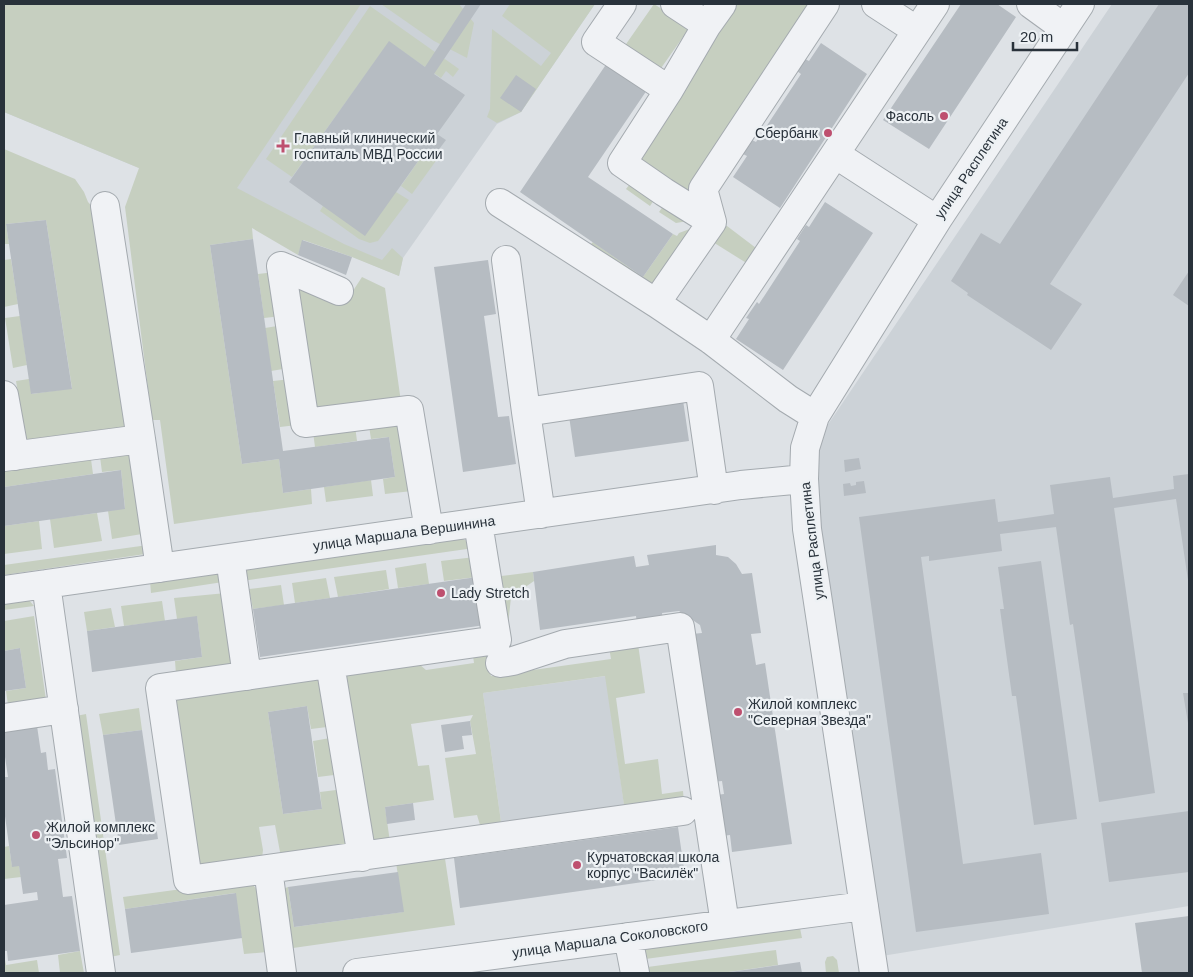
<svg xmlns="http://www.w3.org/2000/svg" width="1193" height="977" font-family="Arial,sans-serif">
  <rect width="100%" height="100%" fill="#dee2e6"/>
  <path fill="#ccd2d7" d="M4 4H595L521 112 497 124 403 258 399 276 4 112Z
    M1112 4H1189V906L882 956 814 504 817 446 827 426Z
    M606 676 624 805 501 822 483 693Z"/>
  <path fill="#c6cfc0" d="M4 4H361L237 188 344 244 382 260 392 248 403 258 399 276 352 257 303 240 298 255 252 228 253 239 210 245 242 464 279 459 283 493 311 489 312 504 174 524 160 420H152L125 207 139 168 4 112Z
    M381 4H459L474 23 467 58 434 41Z
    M510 4H595L521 112 497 123 487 117 490 109 492 29 541 66 551 53 502 16Z
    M654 4 690 27 659 71 624 47Z
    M730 4H815L694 188 686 193 636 162Z
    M370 6 459 69 453 77 446 71 441 78 389 42 292 177 266 159Z
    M4 149 75 179 84 192 88 202 100 215 132 431 27 445 16 381 29 379 32 394 72 388 46 220 6 224 9 244H4Z
    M426 150 438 158 412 194 401 186Z
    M633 180 656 197 650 206 626 189Z
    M396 192 409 200 378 241 370 243 359 239 320 211 323 206Z
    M667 201 694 220 676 223 659 212Z
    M721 224 727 226 756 248 757 252 748 264 708 239Z
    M695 227 660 290 587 248 593 242 643 277 673 234 677 236 679 233Z
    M11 259 18 304 4 307V260Z
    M275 272 282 316 264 318 258 274Z
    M287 273 347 300 362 277 385 288 401 402 317 414Z
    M20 316 27 365 13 368 5 318Z
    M283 325 289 368 271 371 265 328Z
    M291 379 297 425 280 427 273 381Z
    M402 421 412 491 385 494 383 479 395 477 389 437 371 439 369 426Z
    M355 426 357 441 315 447 313 432Z
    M127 446 138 456 148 533 112 539 108 511 125 508 121 470 102 472 99 449Z
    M90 452 93 474 4 487V465Z
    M371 480 373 496 326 502 324 487Z
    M97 513 102 541 54 548 50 519Z
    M39 521 42 549 4 554V526Z
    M461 538 469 542 474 548 242 581V574L248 568Z
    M148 545 152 553 4 575V565Z
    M475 557 477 577 444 581 441 561Z
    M426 563 429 584 398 588 395 568Z
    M386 570 389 589 338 597 334 577Z
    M221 572 223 582 151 593 150 581Z
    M533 572 534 581 511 597 508 626 511 650H506L496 581 501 576Z
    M326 578 330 598 295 603 292 583Z
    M281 585 284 605 253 609 249 589Z
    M226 593 237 665 176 674 175 661 202 657 197 617 177 619 174 598Z
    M28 599 34 606 4 610V602Z
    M162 601 165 621 124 626 121 606Z
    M111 608 115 627 87 631 84 612Z
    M34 616 46 700 8 705 6 691 26 688 20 648 4 651V621Z
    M637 637 645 693 616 698 625 764 658 759 662 794 683 791 684 803 625 812 605 676 483 693 501 822 480 825 477 815 454 818 445 758 476 754 470 721 473 715 411 724 418 766 429 765 434 800 385 807 390 842 373 841 343 683 346 675 412 658 426 670 474 663 472 649 485 647 491 676 611 659 608 641Z
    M317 672 335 726 311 729 307 706 268 712 283 814 322 809 320 792 344 789 349 843 343 848 288 856 280 852 275 825 259 827 263 850 262 858 206 866 199 863 175 697Z
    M139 708 142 730 103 735 99 714Z
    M86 714 120 955 110 957 76 716Z
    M336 737 342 774 318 777 313 741Z
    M9 846 12 866H19L21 877 4 879V847Z
    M444 852 455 925 286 949 283 889 288 887 294 927 403 912 396 862Z
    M241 881H250L257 890 267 952 244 954 235 893 125 909 123 897Z
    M800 928 802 938 638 960 636 949Z
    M776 950 778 965 722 973H641L640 968Z
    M80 951 84 973H60L58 955Z
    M4 954 6 965 37 960 39 973H4Z
    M833 956 837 960 839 973H826L825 962 827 957Z"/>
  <path fill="#b6bcc2" d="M466 4H481L434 74 465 95 437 134 446 140 434 156 426 150 365 236 289 182 389 41 425 67Z
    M961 4H997L1016 17 929 149 883 120Z
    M1159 4H1189V73L1050 284 1082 304 1051 350 967 295 968 293 951 281 981 233 1000 244Z
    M821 43 867 74 780 208 733 177 747 156 743 154 752 140 756 142 801 74 797 71 805 59 809 61Z
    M607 63 647 90 588 177 673 234 643 277 520 192Z
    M516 75 536 89 521 112 500 98Z
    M825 202 873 233 783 370 736 339 749 319 746 318 757 302 759 304 800 241 797 239 806 225 809 227Z
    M46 220 72 389 31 394 6 224Z
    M253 239 283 451 389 437 395 477 283 493 279 459 242 464 210 245Z
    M302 240 352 257 346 275 298 255Z
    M488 260 496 314 484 316 498 417 509 416 516 464 463 472 434 267Z
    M1189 271V306L1173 295Z
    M683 400 689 441 575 457 569 416Z
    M859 458 861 469 845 472 844 460Z
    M121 470 125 509 4 526V487Z
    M1189 474V587L1176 499 1114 508 1155 793 1099 802 1073 624 1070 625 1056 527 1000 534 1002 551 929 561V556L921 557 963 864 1041 853 1049 914 916 932 859 517 995 499 998 522 1054 514 1050 485 1110 477 1113 498 1174 489 1173 476Z
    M864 481 866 493 844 496 843 484 850 483 851 486 856 485V482Z
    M716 545V555L728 557 736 564 742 574 752 573 761 633 751 634 756 665 765 663 792 844 732 852 730 835 722 836 716 795 724 794 722 781 713 782 692 634 702 633 700 625 679 611 662 613 663 620 637 624 636 616 540 630 533 572 634 556 636 567 649 565 647 555Z
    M1041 561 1077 819 1034 825 1016 696H1012L1000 609H1004L998 567Z
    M477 577 485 625 260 657 253 609Z
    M197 616 202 657 92 672 87 631Z
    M20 648 26 688 4 691V651Z
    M1183 693H1189V723H1188Z
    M307 706 322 809 283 814 268 712Z
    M470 721 472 735 462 736 464 749 445 752 441 725Z
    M37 726 41 753 46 752 48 770 55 769 67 858 58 859 63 897 72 896 80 951 8 961 7 951H4V905L38 900 37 892 23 894 19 866 12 867 4 809V777H8L5 757 4 758V731Z
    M142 730 158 839 119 845 103 735Z
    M413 803 415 820 387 824 385 807Z
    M1189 811V872L1109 882 1101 823Z
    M678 827 685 876 460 908 454 858Z
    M398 872 404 912 294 927 288 887Z
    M236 893 242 938 131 953 125 909Z
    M1189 916V954H1188L1189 973H1142L1135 923Z
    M800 962 802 973H730V972Z"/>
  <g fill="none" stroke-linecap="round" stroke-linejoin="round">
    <g stroke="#a4aaaf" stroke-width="30">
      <path id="minor" d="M622 4 596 42 669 90
        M675 4 707 25
        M876 4 916 30
        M1031 4 1064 28
        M835 154 935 4
        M500 203 656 303 712 222 703 189 825 4
        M105 206 141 439
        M712 222 664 192 622 163 669 90 707 25 722 4
        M506 260 526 412 541 514
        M281 266 305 423 409 410 429 530
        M281 266 339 291
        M656 303 711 340 788 399 815 416
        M711 340 835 154 937 220
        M4 395 15 456
        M526 412 699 386 714 490
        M4 457 141 439 160 568
        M478 523 497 640 160 688 188 880 683 811
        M230 558 247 676
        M46 584 101 973
        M4 590 741 485 804 479
        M500 663 513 661 565 644 680 627 725 924
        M330 664 362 857
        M4 718 64 709
        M268 869 282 973
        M628 937 635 973
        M357 973 864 906
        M874 973 807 529 804 479 805 448 815 416 937 220 1080 4"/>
    </g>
    <use href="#minor" stroke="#f0f2f5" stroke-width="28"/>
  </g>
  <g fill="#be506f" stroke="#edf1f4" stroke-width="2">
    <circle cx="944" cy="116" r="5"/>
    <circle cx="828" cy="133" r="5"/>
    <path d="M280.5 138.5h5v5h5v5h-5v5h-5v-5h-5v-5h5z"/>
    <circle cx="441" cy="593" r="5"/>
    <circle cx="738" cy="712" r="5"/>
    <circle cx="36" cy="835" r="5"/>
    <circle cx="577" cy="865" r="5"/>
  </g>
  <g text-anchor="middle" stroke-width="4.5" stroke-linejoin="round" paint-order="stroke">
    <g font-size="14" fill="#29323b" stroke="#edf1f4" text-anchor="start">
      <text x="934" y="121" text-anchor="end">Фасоль</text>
      <text x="818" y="138" text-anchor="end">Сбербанк</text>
      <text x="294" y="143">Главный клинический<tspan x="294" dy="16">госпиталь МВД России</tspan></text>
      <text x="451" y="598">Lady Stretch</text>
      <text x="748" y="709">Жилой комплекс<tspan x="748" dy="16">"Северная Звезда"</tspan></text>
      <text x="46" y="832">Жилой комплекс<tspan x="46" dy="16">"Эльсинор"</tspan></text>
      <text x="587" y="862">Курчатовская школа<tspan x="587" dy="16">корпус "Василёк"</tspan></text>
    </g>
    <g font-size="14" fill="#29323b" stroke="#edf1f4">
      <text transform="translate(971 168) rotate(-56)" y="5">улица Расплетина</text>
      <text transform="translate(404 533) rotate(-8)" y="5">улица Маршала Вершинина</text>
      <text transform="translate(812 541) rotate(-97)" y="5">улица Расплетина</text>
      <text transform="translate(610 939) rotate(-8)" y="5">улица Маршала Соколовского</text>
    </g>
  </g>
  <rect width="1193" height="977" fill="none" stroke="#29323b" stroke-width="10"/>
  <path d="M1013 42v8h64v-8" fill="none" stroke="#29323b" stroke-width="2.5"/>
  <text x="1020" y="42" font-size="15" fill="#29323b" stroke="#edf1f4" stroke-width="4" paint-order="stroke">20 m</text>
</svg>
